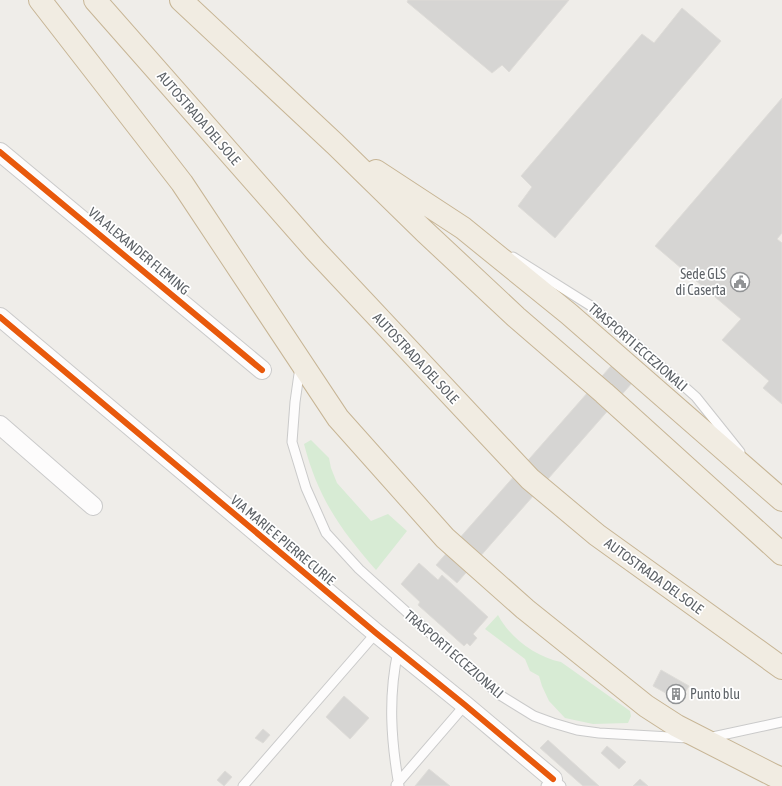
<svg xmlns="http://www.w3.org/2000/svg" width="782" height="786" font-family="'Asap Condensed',sans-serif">
  <rect width="100%" height="100%" fill="#efede9"/>
  <path fill="#d7ebd4" d="M311 440 329 458 331 468 337 483 371 521 388 514 407 531 376 570C340 529 318 498 304 444Z
    M498 615C510 638 536 657 561 662L630 711 631 716 628 723 593 724 565 718 549 701 542 686 539 676 530 671 525 659 485 629Z"/>
  <path fill="#d6d5d3" stroke="#dedcd8" d="M408 0H569L509 72 502 65 492 73 407 2Z
    M682 8 721 41 555 238 518 206 532 187 521 176 642 34 654 43Z
    M782 98V233L777 239 782 243V404L763 388 769 381 722 340 741 319 655 246Z
    M625 350 646 367 457 583 436 565Z
    M419 563 438 580 442 575 488 617 473 634 477 638 470 646 467 643 464 646 418 605 420 602 401 584Z
    M661 670 689 686 680 701 653 686Z
    M344 696 369 718 350 739 326 717Z
    M263 729 270 735 263 743 255 738Z
    M548 740 599 786H583L540 748Z
    M607 746 626 762 619 769 601 753Z
    M429 769 450 786H415Z
    M225 771 232 777 224 786 217 780Z
    M640 779 648 786H633Z"/>
  <g fill="none" stroke-linecap="round" stroke-linejoin="round">
    <g stroke="#cacaca" stroke-width="11">
      <path id="service" d="M513 257 591 306 643 350 696 397 740 452
        M300 367 295 402 292 442 306 488 326 533 359 569 472 671 500 695 534 716 553 723 577 730 599 733 688 738
        M398 651C388 697 391 740 399 786
        M708 738 782 722
        M396 785 465 705
        M243 786 376 633
        M546 786 553 779 561 786"/>
    </g>
    <g stroke="#cacaca" stroke-width="20">
      <path id="minor" d="M0 152 262 370
        M0 317 376 633 465 705 553 779
        M0 425 93 506"/>
    </g>
    <g stroke="#c7b595" stroke-width="24">
      <path id="motorway" d="M40 0 182 183 338 418 445 538 525 609 646 706 677 726 773 775 782 779
        M95 0 315 250 530 479 597 535 782 668
        M181 0 335 144 424 231 516 317 604 393 782 554
        M376 171 463 228 569 314 782 500"/>
    </g>
    <use href="#service" stroke="#fdfcfc" stroke-width="9"/>
    <use href="#minor" stroke="#fdfcfc" stroke-width="18"/>
    <use href="#motorway" stroke="#f1ece2" stroke-width="22"/>
    <g stroke="#fff" stroke-width="8">
      <path id="cycleway" d="M0 152 262 370
        M0 317 376 633 465 705 553 779"/>
    </g>
    <use href="#cycleway" stroke="#e8590c" stroke-width="6"/>
  </g>
  <defs>
    <g id="civic-ring" transform="scale(1)"><circle r="9.5" fill="#fff" stroke="#919395" stroke-width="1.5"/><path d="M-.6-6.5H3V-4.5H.6V-3L4-1V1h2V6H-6V1h2V-1L-.6-3ZM-1.2 2.5V6h2.4V2.5Z" fill="#919395"/></g>
    <g id="building-ring" transform="scale(1)"><circle r="9.5" fill="#fff" stroke="#919395" stroke-width="1.5"/><path d="M-4-6H4V6H1V3H-1V6H-4ZM-2.5-4.3h1.7v1.8h-1.7ZM.8-4.3h1.7v1.8H.8ZM-2.5-1h1.7V.8h-1.7ZM.8-1h1.7V.8H.8Z" fill="#919395"/></g>
  </defs>
  <g fill-rule="evenodd">
    <use href="#civic-ring" x="740" y="282"/>
    <use href="#building-ring" x="676" y="694"/>
  </g>
  <g text-anchor="middle" stroke-width="3.5" stroke-linejoin="round" paint-order="stroke">
    <g font-size="14" fill="#5e6368" stroke="#fff">
      <text transform="translate(199 118) rotate(49)" y="5">AUTOSTRADA DEL SOLE</text>
      <text transform="translate(139 251) rotate(40)" y="5">VIA ALEXANDER FLEMING</text>
      <text transform="translate(638 347) rotate(41)" y="5">TRASPORTI ECCEZIONALI</text>
      <text transform="translate(416 358) rotate(47)" y="5">AUTOSTRADA DEL SOLE</text>
      <text transform="translate(283 540) rotate(40)" y="5">VIA MARIE E PIERRE CURIE</text>
      <text transform="translate(654 576) rotate(36)" y="5">AUTOSTRADA DEL SOLE</text>
      <text transform="translate(454 654) rotate(41)" y="5">TRASPORTI ECCEZIONALI</text>
    </g>
    <g font-size="14" fill="#5e6368" stroke="#fff" text-anchor="end">
      <text x="726" y="279">Sede GLS<tspan x="726" dy="16">di Caserta</tspan></text>
      <text x="690" y="699" text-anchor="start">Punto blu</text>
    </g>
  </g>
</svg>
